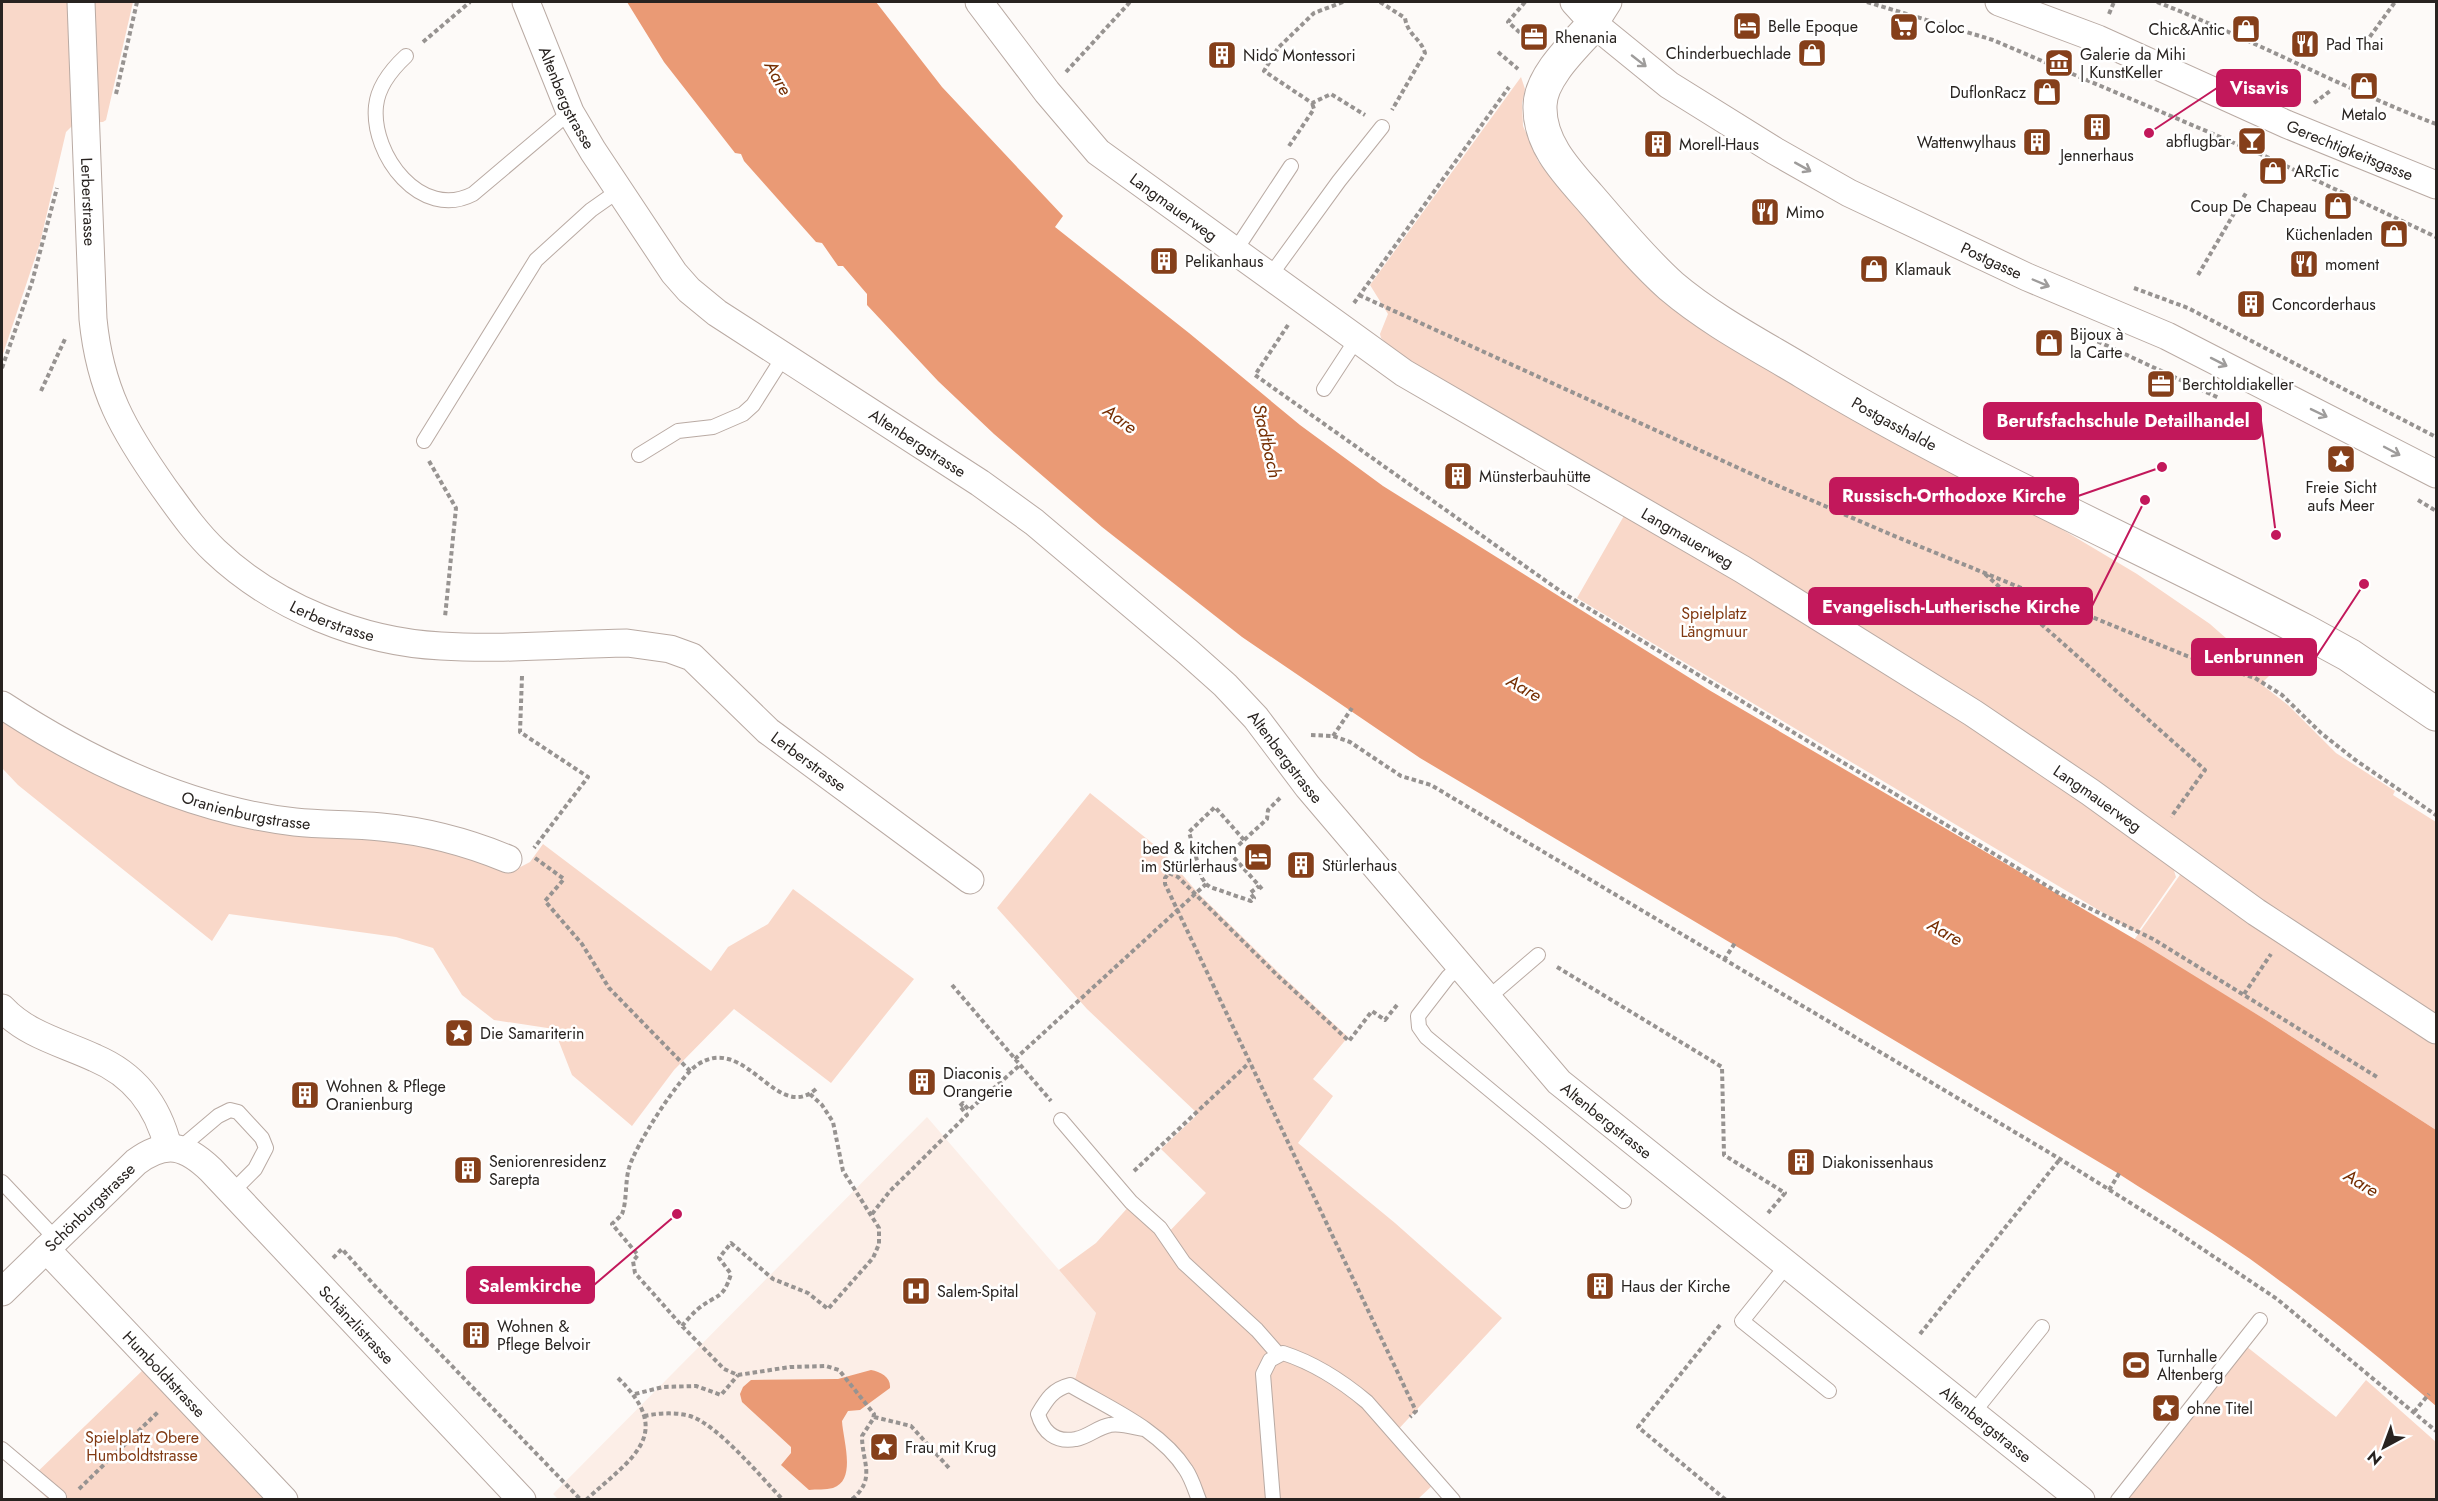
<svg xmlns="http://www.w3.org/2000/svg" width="2438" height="1501" font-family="Jost,sans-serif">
  <rect width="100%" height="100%" fill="#fdfaf8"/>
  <path fill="#fceee7" d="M927 1117 1096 1313 1072 1387 1163 1445 1198 1499 559 1500 553 1494Z"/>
  <path fill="#f9d8c9" d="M2 2H133L106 120 103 122 75 123 66 132 40 243 2 357Z
    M1521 77 1525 89 1522 103 1523 126 1538 161 1560 189 1634 271 1816 397 1893 442 2053 524 2137 574 2210 624 2269 676 2261 684 2288 705 2336 753 2395 791 2393 795 2436 822V1130L2266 1020 2134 940 2194 855 1397 355 1381 338 1380 334 1388 314 1370 285Z
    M1625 514 1666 537 1967 722 2172 864 2176 877 2137 933 1577 598Z
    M2 719 47 747 381 839 433 845 509 873 530 862 543 844 711 971 728 947 768 924 793 889 914 979 831 1083 734 1009 674 1070 632 1126 572 1075 554 1029 494 1020 462 995 433 948 396 937 229 914 212 941 18 785 2 768Z
    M1090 793 1162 851 1197 892 1279 973 1348 1037 1313 1079 1333 1096 1298 1143 1395 1223 1502 1318 1393 1435 1435 1483 1418 1499H1201L1183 1463 1073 1385 1096 1313 1059 1270 1096 1243 1131 1204 1164 1237 1206 1193 1161 1149 1198 1114 1087 1009 997 908Z
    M2242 1343 2336 1417 2366 1380 2436 1442V1499L2118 1500Z
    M144 1369 269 1499H48L28 1481Z"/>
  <path fill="#ea9a75" d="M627 2H876L942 87 1063 216 1055 227 1189 333 1300 425 1383 486 1709 690 2143 944 2266 1020 2436 1130V1406C2383 1360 2328 1316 2272 1275 2223 1238 2170 1207 2119 1174L1420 758 1242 637 1102 527 994 434 938 381 867 305V294L843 266H838L822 243 816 242 744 161 741 154 735 153 664 62Z
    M871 1370C881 1372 891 1377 890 1388L860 1410 848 1411 842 1421C843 1440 857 1480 833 1488 826 1490 816 1489 809 1490L781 1465 791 1453V1447L742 1402 740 1394 743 1387 751 1380 838 1379Z"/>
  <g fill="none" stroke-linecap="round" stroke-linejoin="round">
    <g stroke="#b9aaa3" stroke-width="16">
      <path id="service" d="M406 56C392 69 378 86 376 106 371 155 421 221 473 194L570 112
        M1235 251 1291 166
        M1270 276 1339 181 1382 127
        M1324 389 1356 340
        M424 441 536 260 591 210 618 191
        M639 455 678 431 713 427 743 414 753 405 784 356
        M1460 966 1448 977 1418 1016 1419 1027 1426 1037 1624 1201
        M1488 998 1538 955
        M1061 1120 1131 1202 1160 1228 1184 1263 1257 1330 1279 1355
        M179 1149 218 1116 230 1110 238 1112 262 1138 266 1148 255 1169 232 1192
        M2 1182 56 1239
        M1787 1265 1742 1321 1829 1391
        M1973 1413 2042 1327
        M1143 1429C1133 1427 1120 1423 1110 1425 1098 1427 1088 1437 1076 1439 1056 1443 1043 1432 1038 1414 1047 1399 1053 1389 1070 1385 1109 1408 1161 1430 1186 1470 1192 1479 1195 1490 1199 1500
        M2 1449 59 1497
        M1273 1500 1263 1374 1270 1360 1283 1353C1314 1363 1342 1381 1367 1402L1453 1500
        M2118 1500 2260 1320"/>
    </g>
    <g stroke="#b9aaa3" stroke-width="29">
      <g id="minor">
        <path id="s1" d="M81 2 93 319C100 390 123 430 164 488 180 510 195 532 215 551 274 607 361 642 441 646 503 650 565 644 627 643L670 649 692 657 768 731 970 880"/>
        <path id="s2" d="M526 2 570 112 593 151 674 273 689 290 717 313 980 483 1034 522 1188 652 1225 685 1256 718 1308 787 1559 1082 2081 1500"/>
        <path id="s3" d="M979 2 1047 92 1098 152 1404 373 1742 569 1973 713 2090 792 2256 912 2436 1030"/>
        <path id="s4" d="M1574 2 1594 24 1669 85 1775 151 1849 193 2027 277 2167 336 2436 474"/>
        <path id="s5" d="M1999 2 2098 39 2286 124 2436 185"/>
        <path d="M1594 24 1608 2"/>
        <path id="s6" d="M2 705C89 762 190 810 295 822 323 825 352 824 381 827 425 831 467 842 508 859"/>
        <path d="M2 1008C27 1035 63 1043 95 1058 135 1075 158 1106 168 1147"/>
        <path id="s7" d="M46 1249 284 1500"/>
        <path id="s8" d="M2 1292 136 1162C166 1140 185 1145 211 1170L522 1500"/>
      </g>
    </g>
    <g stroke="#b9aaa3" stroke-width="35">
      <g id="tertiary">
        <path id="s9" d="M1594 24C1575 45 1540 77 1540 106 1539 143 1566 171 1589 197 1615 227 1641 259 1671 286 1711 320 1759 345 1804 372 1964 469 2138 544 2305 631L2349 655 2436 714"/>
      </g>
    </g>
    <path stroke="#979391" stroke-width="4" stroke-dasharray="4.5 3" stroke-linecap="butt" d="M1343 2 1314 13 1278 48 1264 71 1312 103 1331 94 1365 115
      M1380 2 1405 18C1408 36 1420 37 1425 53L1392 110
      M1525 2 1508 22 1535 46
      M1867 2 1993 40 2267 157 2436 237
      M2157 2C2252 39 2342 88 2436 124
      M2109 14 2114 2
      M423 42 470 2
      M2361 49 2395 2
      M1498 52 1518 69
      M1066 72 1130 2
      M116 94 137 2
      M2314 103 2330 91
      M1289 146 1314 109 1312 103
      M2198 275 2246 193
      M2134 288 2188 308 2436 437
      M1359 295 1767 481 1892 535 2187 656 2255 678 2282 695 2321 733 2354 759 2436 815
      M1354 303 1509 87
      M1288 325 1255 375 1563 593 2062 895 2153 939 2377 1077
      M2084 335 2219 398
      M2 368 32 282 57 188
      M41 391 65 339
      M429 461 456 508 445 617
      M2342 468 2347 458
      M2418 500 2436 511
      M1985 574 2205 770 2171 817
      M522 676 520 732 588 777 534 848
      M1311 735 1333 736 1350 742 1401 776 1431 785 2060 1159 2177 1232 2277 1299 2436 1431
      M1333 736 1352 708
      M1244 840 1215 807 1189 832 1202 878 1206 884 1210 887 1251 901 1254 898 1250 893 1259 886
      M535 858 564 879 545 901 582 944 609 988 690 1071
      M1262 889 1230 853 1267 819 1268 810 1280 798
      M1724 960 1735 943
      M1557 967 1722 1067 1724 1155 1785 1193 1768 1213
      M952 985 1051 1101
      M2244 994 2271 954
      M1397 1005 1385 1020 1372 1011 1349 1041 1277 975 1178 877 1169 873 1165 878V884L1416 1411 1410 1417
      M1015 1059 1206 884
      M816 1089C776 1124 746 1032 697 1065 679 1077 635 1146 629 1168 625 1181 627 1202 622 1214 620 1217 615 1221 612 1224L638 1255 633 1261 635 1273 682 1326 724 1369 738 1375 790 1367 826 1366 839 1370 874 1414 873 1419 862 1436C862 1463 877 1479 851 1500
      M960 1106 963 1103 969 1110 1020 1065
      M1134 1171 1249 1063
      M2109 1190 2120 1172
      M872 1214 890 1191 967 1115 960 1106
      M333 1258 342 1249 375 1286 581 1500
      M1720 1325 1638 1427 1726 1500
      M682 1326C687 1320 693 1313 699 1308 717 1294 723 1300 731 1274L719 1258 731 1243 773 1279 808 1293 828 1309 873 1258 879 1244V1228L843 1171 833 1122 822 1105 810 1094
      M1920 1334 2060 1159
      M635 1394 663 1387 696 1386 721 1395 738 1375
      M2414 1412 2429 1394
      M644 1416C659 1413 675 1412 690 1416 718 1425 761 1477 783 1500
      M874 1417 911 1426 949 1468
      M79 1489 158 1412
      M586 1500C631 1458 677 1435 617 1377"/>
    <use href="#service" stroke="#fff" stroke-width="14"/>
    <use href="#minor" stroke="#fff" stroke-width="27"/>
    <use href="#tertiary" stroke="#fff" stroke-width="33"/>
  </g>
  <defs><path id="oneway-shaft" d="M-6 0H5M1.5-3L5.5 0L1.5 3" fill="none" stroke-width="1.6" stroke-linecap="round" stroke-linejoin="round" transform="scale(1.5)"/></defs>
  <g stroke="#9e9c9b">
    <use href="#oneway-shaft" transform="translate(1639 61) rotate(38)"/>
    <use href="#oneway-shaft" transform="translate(1803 167) rotate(29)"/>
    <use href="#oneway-shaft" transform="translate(2041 283) rotate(23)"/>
    <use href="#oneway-shaft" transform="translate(2219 362) rotate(27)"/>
    <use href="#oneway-shaft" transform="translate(2319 413) rotate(26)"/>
    <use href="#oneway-shaft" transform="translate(2392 451) rotate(28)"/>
  </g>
  <defs>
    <g id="hotel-square" transform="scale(1.5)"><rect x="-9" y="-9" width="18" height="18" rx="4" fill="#853f1a" stroke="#fff"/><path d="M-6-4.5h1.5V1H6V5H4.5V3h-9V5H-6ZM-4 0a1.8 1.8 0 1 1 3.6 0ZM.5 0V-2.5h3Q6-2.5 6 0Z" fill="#fff"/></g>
    <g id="supermarket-square" transform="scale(1.5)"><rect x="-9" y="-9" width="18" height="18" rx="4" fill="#853f1a" stroke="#fff"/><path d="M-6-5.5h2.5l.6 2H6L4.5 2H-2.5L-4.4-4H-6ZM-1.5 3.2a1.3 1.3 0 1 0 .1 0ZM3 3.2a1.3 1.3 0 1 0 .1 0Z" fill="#fff"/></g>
    <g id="shop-square" transform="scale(1.5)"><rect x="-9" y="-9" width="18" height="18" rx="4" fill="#853f1a" stroke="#fff"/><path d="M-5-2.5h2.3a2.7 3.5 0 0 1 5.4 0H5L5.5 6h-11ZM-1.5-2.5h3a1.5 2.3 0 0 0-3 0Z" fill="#fff"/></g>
    <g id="office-square" transform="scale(1.5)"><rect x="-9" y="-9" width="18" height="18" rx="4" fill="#853f1a" stroke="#fff"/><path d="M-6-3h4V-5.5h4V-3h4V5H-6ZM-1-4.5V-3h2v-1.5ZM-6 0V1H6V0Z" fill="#fff"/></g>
    <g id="restaurant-square" transform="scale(1.5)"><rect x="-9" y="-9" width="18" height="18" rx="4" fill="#853f1a" stroke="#fff"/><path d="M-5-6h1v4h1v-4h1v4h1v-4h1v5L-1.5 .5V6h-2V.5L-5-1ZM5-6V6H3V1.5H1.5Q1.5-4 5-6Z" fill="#fff"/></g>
    <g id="building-square" transform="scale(1.5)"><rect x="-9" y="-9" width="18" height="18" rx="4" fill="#853f1a" stroke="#fff"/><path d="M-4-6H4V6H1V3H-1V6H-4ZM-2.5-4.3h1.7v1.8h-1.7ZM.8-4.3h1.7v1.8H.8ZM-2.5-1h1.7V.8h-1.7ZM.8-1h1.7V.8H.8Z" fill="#fff"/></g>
    <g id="museum-square" transform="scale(1.5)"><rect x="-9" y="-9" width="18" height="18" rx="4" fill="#853f1a" stroke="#fff"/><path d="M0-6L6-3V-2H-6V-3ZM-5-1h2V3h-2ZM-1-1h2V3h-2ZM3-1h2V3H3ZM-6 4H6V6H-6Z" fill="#fff"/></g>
    <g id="bar-square" transform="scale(1.5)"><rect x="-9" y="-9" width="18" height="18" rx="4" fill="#853f1a" stroke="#fff"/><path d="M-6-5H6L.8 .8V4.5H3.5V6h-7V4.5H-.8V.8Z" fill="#fff"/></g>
    <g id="sight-square" transform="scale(1.5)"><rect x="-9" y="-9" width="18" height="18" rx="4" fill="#853f1a" stroke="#fff"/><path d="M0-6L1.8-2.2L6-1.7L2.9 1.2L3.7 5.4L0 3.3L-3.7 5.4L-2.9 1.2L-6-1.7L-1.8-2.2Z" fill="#fff"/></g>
    <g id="hospital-square" transform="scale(1.5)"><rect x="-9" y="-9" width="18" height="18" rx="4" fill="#853f1a" stroke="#fff"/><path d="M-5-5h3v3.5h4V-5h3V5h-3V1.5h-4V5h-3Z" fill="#fff"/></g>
    <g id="stadium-square" transform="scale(1.5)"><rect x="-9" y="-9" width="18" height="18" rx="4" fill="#853f1a" stroke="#fff"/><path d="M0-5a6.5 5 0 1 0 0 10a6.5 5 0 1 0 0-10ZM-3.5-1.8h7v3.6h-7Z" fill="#fff"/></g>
  </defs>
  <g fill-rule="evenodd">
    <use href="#hotel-square" x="1747" y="26"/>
    <use href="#supermarket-square" x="1904" y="27"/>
    <use href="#shop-square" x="2246" y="29"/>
    <use href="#office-square" x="1534" y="37"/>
    <use href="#restaurant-square" x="2305" y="44"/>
    <use href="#shop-square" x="1812" y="53"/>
    <use href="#building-square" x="1222" y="55"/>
    <use href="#museum-square" x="2059" y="63"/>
    <use href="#shop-square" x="2364" y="86"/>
    <use href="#shop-square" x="2047" y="92"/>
    <use href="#building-square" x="2097" y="127"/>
    <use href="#bar-square" x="2252" y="141"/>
    <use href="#building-square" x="2037" y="142"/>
    <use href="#building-square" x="1658" y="144"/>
    <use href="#shop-square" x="2273" y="171"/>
    <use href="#shop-square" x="2338" y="206"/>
    <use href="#restaurant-square" x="1765" y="212"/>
    <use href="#shop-square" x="2394" y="234"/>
    <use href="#building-square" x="1164" y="261"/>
    <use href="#restaurant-square" x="2304" y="264"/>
    <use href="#shop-square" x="1874" y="269"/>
    <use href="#building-square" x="2251" y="304"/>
    <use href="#shop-square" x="2049" y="343"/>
    <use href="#office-square" x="2161" y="384"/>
    <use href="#sight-square" x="2341" y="459"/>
    <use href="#building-square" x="1458" y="476"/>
    <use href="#hotel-square" x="1258" y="857"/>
    <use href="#building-square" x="1301" y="865"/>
    <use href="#sight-square" x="459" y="1033"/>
    <use href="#building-square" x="922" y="1082"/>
    <use href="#building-square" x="305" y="1095"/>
    <use href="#building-square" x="1801" y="1162"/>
    <use href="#building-square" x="468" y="1170"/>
    <use href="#building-square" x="1600" y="1286"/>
    <use href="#hospital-square" x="916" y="1291"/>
    <use href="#building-square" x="476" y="1335"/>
    <use href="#stadium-square" x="2136" y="1365"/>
    <use href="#sight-square" x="2166" y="1408"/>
    <use href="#sight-square" x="884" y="1447"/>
  </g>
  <g text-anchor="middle" stroke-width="5" stroke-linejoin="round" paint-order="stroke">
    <g font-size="16" fill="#282320" stroke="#fff" text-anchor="start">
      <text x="1768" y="32">Belle Epoque</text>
      <text x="1925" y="33">Coloc</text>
      <text x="2225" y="35" text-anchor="end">Chic&amp;Antic</text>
      <text x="1555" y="43">Rhenania</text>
      <text x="2326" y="50">Pad Thai</text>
      <text x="1791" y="59" text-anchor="end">Chinderbuechlade</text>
      <text x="2080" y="60">Galerie da Mihi<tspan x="2080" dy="18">| KunstKeller</tspan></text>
      <text x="1243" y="61">Nido Montessori</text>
      <text x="2026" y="98" text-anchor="end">DuflonRacz</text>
      <text x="2364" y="120" text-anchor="middle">Metalo</text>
      <text x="2231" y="147" text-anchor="end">abflugbar</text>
      <text x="2016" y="148" text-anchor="end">Wattenwylhaus</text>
      <text x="1679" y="150">Morell-Haus</text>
      <text x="2097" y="161" text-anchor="middle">Jennerhaus</text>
      <text x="2294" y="177">ARcTic</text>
      <text x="2317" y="212" text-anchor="end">Coup De Chapeau</text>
      <text x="1786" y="218">Mimo</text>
      <text x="2373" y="240" text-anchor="end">Küchenladen</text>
      <text x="1185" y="267">Pelikanhaus</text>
      <text x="2325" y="270">moment</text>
      <text x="1895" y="275">Klamauk</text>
      <text x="2272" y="310">Concorderhaus</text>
      <text x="2070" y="340">Bijoux à<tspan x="2070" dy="18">la Carte</tspan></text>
      <text x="2182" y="390">Berchtoldiakeller</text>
      <text x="1479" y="482">Münsterbauhütte</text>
      <text x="2341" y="493" text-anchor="middle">Freie Sicht<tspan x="2341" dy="18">aufs Meer</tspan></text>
      <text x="1237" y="854" text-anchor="end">bed &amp; kitchen<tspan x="1237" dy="18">im Stürlerhaus</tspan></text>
      <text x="1322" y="871">Stürlerhaus</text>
      <text x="480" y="1039">Die Samariterin</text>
      <text x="943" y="1079">Diaconis<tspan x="943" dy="18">Orangerie</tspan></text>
      <text x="326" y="1092">Wohnen &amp; Pflege<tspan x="326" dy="18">Oranienburg</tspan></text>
      <text x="489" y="1167">Seniorenresidenz<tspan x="489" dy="18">Sarepta</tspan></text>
      <text x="1822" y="1168">Diakonissenhaus</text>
      <text x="1621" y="1292">Haus der Kirche</text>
      <text x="937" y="1297">Salem-Spital</text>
      <text x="497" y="1332">Wohnen &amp;<tspan x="497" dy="18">Pflege Belvoir</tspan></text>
      <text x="2157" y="1362">Turnhalle<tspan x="2157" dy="18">Altenberg</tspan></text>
      <text x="2187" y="1414">ohne Titel</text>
      <text x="905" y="1453">Frau mit Krug</text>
    </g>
    <g font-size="16" fill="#282320" stroke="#fff">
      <text dy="6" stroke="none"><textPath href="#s2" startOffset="104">Altenbergstrasse</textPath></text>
      <text dy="6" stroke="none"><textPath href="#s5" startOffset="381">Gerechtigkeitsgasse</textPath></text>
      <text dy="6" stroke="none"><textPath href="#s1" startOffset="200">Lerberstrasse</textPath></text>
      <text dy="6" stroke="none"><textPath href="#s3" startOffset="285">Langmauerweg</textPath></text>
      <text dy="6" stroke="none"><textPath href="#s4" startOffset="494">Postgasse</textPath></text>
      <text dy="6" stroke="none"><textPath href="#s9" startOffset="590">Postgasshalde</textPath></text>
      <text dy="6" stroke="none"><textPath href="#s2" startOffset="608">Altenbergstrasse</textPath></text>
      <text dy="6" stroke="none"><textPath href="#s3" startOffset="897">Langmauerweg</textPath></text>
      <text dy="6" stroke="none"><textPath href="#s1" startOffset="722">Lerberstrasse</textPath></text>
      <text dy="6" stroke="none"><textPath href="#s2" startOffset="1094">Altenbergstrasse</textPath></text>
      <text dy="6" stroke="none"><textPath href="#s1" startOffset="1244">Lerberstrasse</textPath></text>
      <text dy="6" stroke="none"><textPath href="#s3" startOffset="1383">Langmauerweg</textPath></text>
      <text dy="6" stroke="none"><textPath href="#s6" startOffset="268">Oranienburgstrasse</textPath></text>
      <text dy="6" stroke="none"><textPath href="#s2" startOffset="1580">Altenbergstrasse</textPath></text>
      <text dy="6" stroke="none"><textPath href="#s8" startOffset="122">Schönburgstrasse</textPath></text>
      <text dy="6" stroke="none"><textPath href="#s8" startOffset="484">Schänzlistrasse</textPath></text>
      <text dy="6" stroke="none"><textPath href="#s7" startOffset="172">Humboldtstrasse</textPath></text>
      <text dy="6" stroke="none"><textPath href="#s2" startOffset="2066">Altenbergstrasse</textPath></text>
    </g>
    <g font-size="16" fill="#803811" stroke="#fff">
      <text x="1714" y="619">Spielplatz<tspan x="1714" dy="18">Längmuur</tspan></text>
      <text x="142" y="1443">Spielplatz Obere<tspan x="142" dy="18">Humboldtstrasse</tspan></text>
    </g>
    <g font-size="18" font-style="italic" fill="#752e02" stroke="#fff">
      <text transform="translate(778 78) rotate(61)" y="6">Aare</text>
      <text transform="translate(1120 419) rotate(36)" y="6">Aare</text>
      <text transform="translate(1267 441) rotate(77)" y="6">Stadtbach</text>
      <text transform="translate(1524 688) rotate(30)" y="6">Aare</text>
      <text transform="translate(1945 932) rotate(30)" y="6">Aare</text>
      <text transform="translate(2361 1183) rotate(31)" y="6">Aare</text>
    </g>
  </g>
  <path fill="none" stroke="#c2185b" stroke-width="2" d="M2149 133L2217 88M2276 535L2261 421M2162 467L2078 496M2145 500L2092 606M2364 584L2316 657M677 1214L594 1285"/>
  <g fill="#c2185b" stroke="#fff" stroke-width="2">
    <circle cx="2149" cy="133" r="6"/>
    <circle cx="2276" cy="535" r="6"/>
    <circle cx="2162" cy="467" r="6"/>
    <circle cx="2145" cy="500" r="6"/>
    <circle cx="2364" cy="584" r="6"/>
    <circle cx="677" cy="1214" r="6"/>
  </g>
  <g fill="#c2185b" stroke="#c2185b" stroke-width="2">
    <rect x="2217" y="70" width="83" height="36" rx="6"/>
    <rect x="1984" y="403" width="277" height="36" rx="6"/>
    <rect x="1830" y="478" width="248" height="36" rx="6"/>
    <rect x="1809" y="588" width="283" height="36" rx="6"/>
    <rect x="2192" y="639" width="124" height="36" rx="6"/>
    <rect x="467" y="1267" width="127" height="36" rx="6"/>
  </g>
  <g font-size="18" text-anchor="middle" font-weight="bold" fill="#fff">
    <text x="2259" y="94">Visavis</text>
    <text x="2123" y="427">Berufsfachschule Detailhandel</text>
    <text x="1954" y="502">Russisch-Orthodoxe Kirche</text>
    <text x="1951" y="613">Evangelisch-Lutherische Kirche</text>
    <text x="2254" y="663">Lenbrunnen</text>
    <text x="530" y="1292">Salemkirche</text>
  </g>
  <rect width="2438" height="1501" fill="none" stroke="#282320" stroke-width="6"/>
  <g transform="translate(2384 1447) rotate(221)" stroke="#ffffff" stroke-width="4.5" paint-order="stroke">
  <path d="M0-4.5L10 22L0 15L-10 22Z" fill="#282320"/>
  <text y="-9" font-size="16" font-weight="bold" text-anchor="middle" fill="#282320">N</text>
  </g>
</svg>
